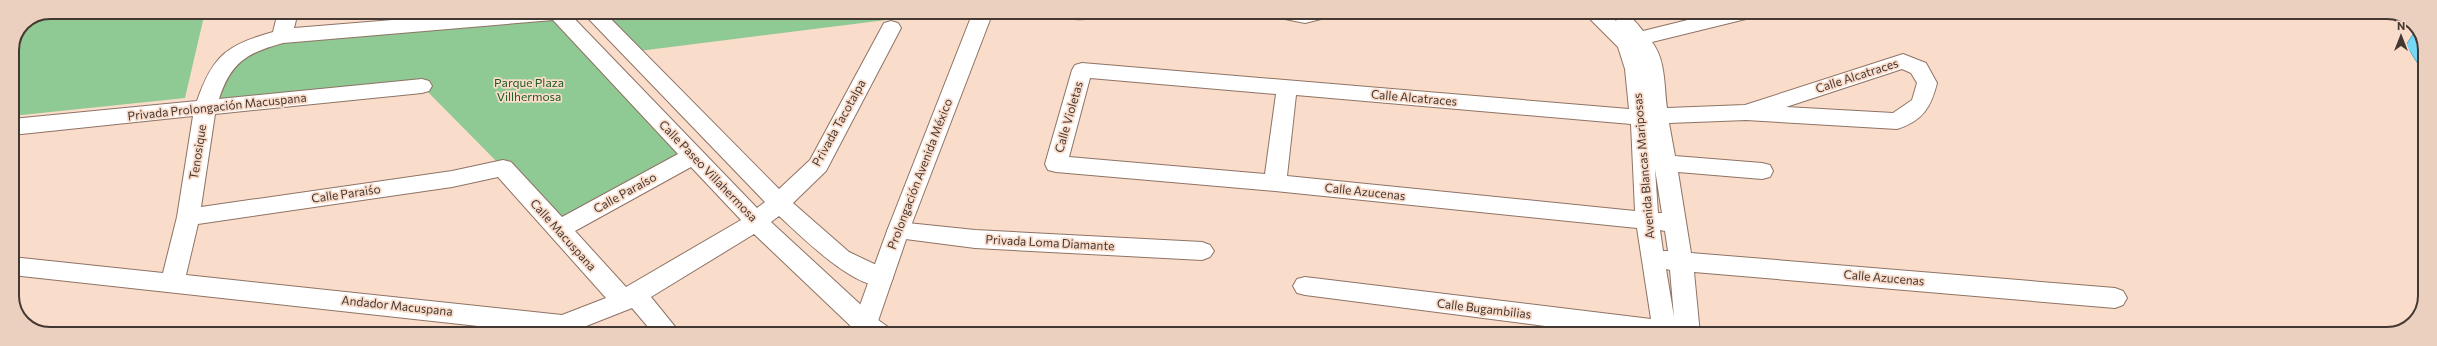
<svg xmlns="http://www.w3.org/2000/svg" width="2437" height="346" font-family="Commissioner,sans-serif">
  <rect width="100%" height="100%" fill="#fadccb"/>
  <path fill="#8fc994" d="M50 12H205L185 98 12 116V50L23 23Z
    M592 12H950L631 52Z
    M558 13 692 156 558 230 503 168 422 86 205 108 218 75 255 44Z"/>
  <path fill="#73d9f7" stroke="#65a9bc" d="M2417 28 2425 45V75L2406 45Z"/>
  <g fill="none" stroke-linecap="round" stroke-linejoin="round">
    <g stroke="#8e7364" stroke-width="2">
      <path id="minor" d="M278 12H298L294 28 491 12H568L757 208 765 202 582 12H604L779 189 810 160 884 23 891 21 898 23 901 28 826 171 793 203 849 252 889 271 893 278 889 285C859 295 800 235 779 216L771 222 874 317 888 327 891 334H860L856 331 754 234 651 297 681 334H654L632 308 566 334H552L12 275V257L163 273 177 217 193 116 12 135V119L197 101C213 55 227 45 273 32ZM553 20 678 154 562 217 511 162 503 160 452 171 201 207 215 114 422 93 429 91 432 86 429 81 422 79 219 99C231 62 247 53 283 43ZM691 167 741 220 626 287 575 231ZM498 177 606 298 562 315 186 275 198 224 452 187Z
        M1053 12H1106L1103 17C1089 20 1070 20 1056 17Z
        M1272 12H1332L1329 17 1305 23 1275 17Z
        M1583 12H1606L1616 21 1618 17C1631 14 1635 21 1643 31L1720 12H1757L1754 17 1652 42C1666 60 1664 87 1667 108L1745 105 1903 54 1926 63 1937 83C1931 107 1923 121 1897 129L1746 120 1669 123 1675 156 1762 163 1770 165 1773 171 1770 177 1762 179 1678 172 1691 253 2115 288 2123 291 2127 298 2123 305 2115 308 1694 272 1700 334H1607L1305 295 1297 293 1293 286 1297 279 1305 277 1651 319 1637 228 1275 191 1056 172 1048 170 1045 164 1072 70 1075 65 1082 63 1629 109 1625 69 1618 47ZM1902 69 1911 73 1917 83 1912 100 1893 113 1786 107ZM1090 78 1276 94 1265 174 1069 157ZM1296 95 1631 124 1635 211 1287 176ZM1655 169 1662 213H1658ZM1660 230 1665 231 1668 251H1663ZM1666 269 1670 270 1674 317Z
        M898 222 975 230 1202 242 1210 245 1214 251 1210 257 1202 260 975 248 890 237 887 231 890 225Z"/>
    </g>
    <g stroke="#8e7364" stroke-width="2">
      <path id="major" d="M973 12H993L909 231 877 324 871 334H844L855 319 887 231Z"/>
    </g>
    <use href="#minor" fill="#fff" fill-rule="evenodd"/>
    <use href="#major" fill="#fff" fill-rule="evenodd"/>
  </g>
  <g text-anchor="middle" stroke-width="3.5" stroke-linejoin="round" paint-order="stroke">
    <g font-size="12" fill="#443832" stroke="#fadccb">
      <text transform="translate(1857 76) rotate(-18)" y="4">Calle Alcatraces</text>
      <text transform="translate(1414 98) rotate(5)" y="4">Calle Alcatraces</text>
      <text transform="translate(217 107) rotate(-6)" y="4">Privada Prolongación Macuspana</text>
      <text transform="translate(1069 117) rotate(-74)" y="4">Calle Violetas</text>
      <text transform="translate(839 123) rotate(-61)" y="4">Privada Tacotalpa</text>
      <text transform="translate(198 152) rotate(-81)" y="4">Tenosique</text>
      <text transform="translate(1644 166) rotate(-95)" y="4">Avenida Blancas Mariposas</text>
      <text transform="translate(708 171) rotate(46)" y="4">Calle Paseo Villahermosa</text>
      <text transform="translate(920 174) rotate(-69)" y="4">Prolongación Avenida México</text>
      <text transform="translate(1365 192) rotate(6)" y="4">Calle Azucenas</text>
      <text transform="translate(625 193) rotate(-29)" y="4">Calle Paraíso</text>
      <text transform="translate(346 194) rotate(-8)" y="4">Calle Paraiśo</text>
      <text transform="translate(563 235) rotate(48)" y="4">Calle Macuspana</text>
      <text transform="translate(1050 243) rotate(3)" y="4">Privada Loma Diamante</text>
      <text transform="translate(1884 278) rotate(5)" y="4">Calle Azucenas</text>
      <text transform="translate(397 306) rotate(6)" y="4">Andador Macuspana</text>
      <text transform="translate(1484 309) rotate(7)" y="4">Calle Bugambilias</text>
    </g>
    <g font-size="12" fill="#1a5b25" stroke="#fadccb">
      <text x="529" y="87">Parque Plaza<tspan x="529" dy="14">Villhermosa</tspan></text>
    </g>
  </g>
  <path d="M0 0H2437V346H0ZM50 19H2387A31 31 0 0 1 2418 50V296A31 31 0 0 1 2387 327H50A31 31 0 0 1 19 296V50A31 31 0 0 1 50 19Z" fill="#ebcfbf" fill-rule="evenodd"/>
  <path fill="none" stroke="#443832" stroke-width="2" d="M50 19H2387A31 31 0 0 1 2418 50V296A31 31 0 0 1 2387 327H50A31 31 0 0 1 19 296V50A31 31 0 0 1 50 19Z"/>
  <g transform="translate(2401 36)" stroke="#fadccb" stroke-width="3" paint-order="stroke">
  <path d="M0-3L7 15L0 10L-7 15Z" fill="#443832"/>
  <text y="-6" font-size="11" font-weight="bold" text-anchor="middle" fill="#443832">N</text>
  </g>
</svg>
